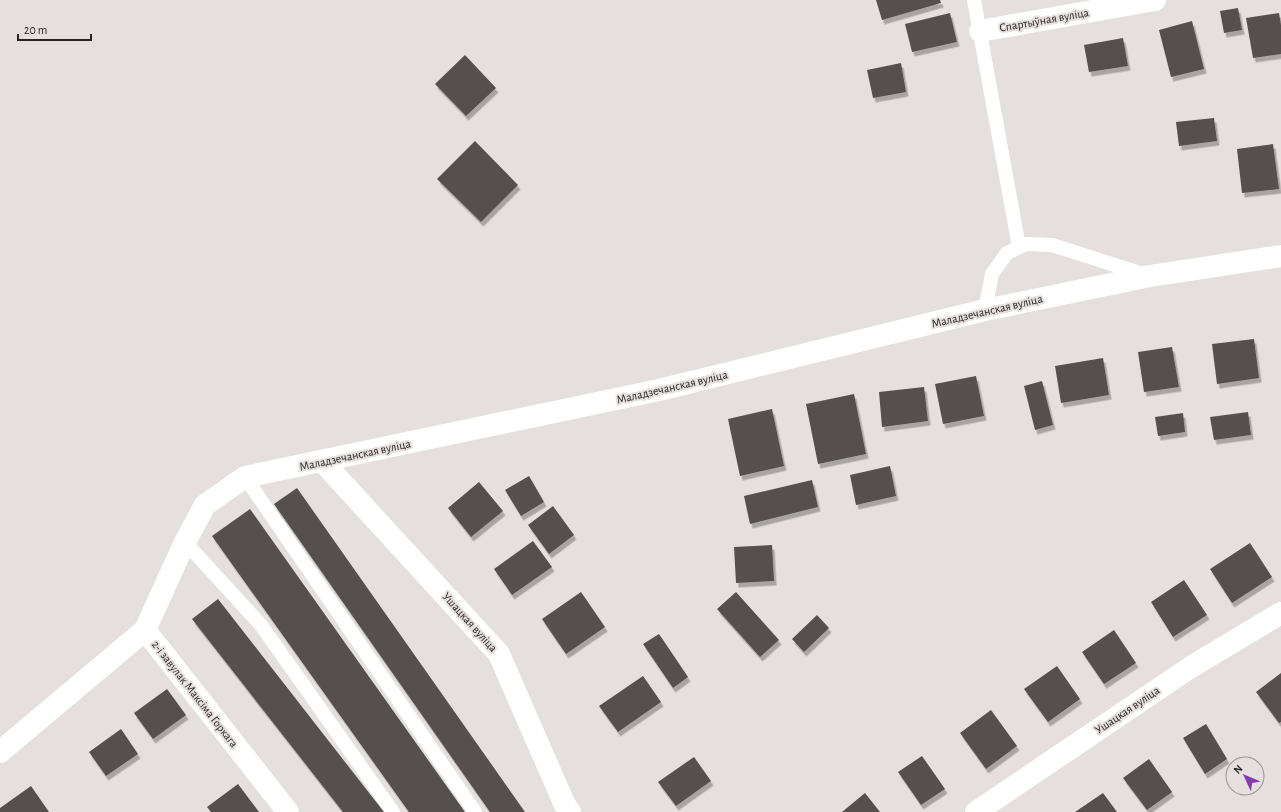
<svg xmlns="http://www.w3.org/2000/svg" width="1281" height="812" font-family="'Alegreya Sans',sans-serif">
  <defs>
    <filter id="shadow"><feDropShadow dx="2.5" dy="4.5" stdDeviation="0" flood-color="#0004"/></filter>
  </defs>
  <rect width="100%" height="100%" fill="#e5dfdd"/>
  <path fill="#55504e" filter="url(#shadow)" d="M876 0H940L941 3 882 20Z
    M1238 8 1242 30 1224 33 1220 11Z
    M950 13 957 42 912 52 905 24Z
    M1279 13 1281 25V54L1253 58 1246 18Z
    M1192 21 1204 69 1171 77 1159 30Z
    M1123 38 1128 66 1089 72 1084 45Z
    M465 55 496 88 466 116 435 84Z
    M901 63 906 92 873 98 867 70Z
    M1214 118 1217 141 1179 146 1176 122Z
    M475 141 518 185 481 222 437 179Z
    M1273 144 1279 189 1242 193 1237 149Z
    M1254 339 1259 378 1217 384 1212 344Z
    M1172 347 1179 387 1144 392 1138 352Z
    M1103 358 1109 395 1061 403 1055 366Z
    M976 376 984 416 943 424 935 384Z
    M1042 381 1053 425 1035 430 1024 386Z
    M924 387 928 421 882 427 879 392Z
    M854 394 866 454 818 464 806 404Z
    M772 409 784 466 740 476 728 419Z
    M1248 412 1251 435 1214 440 1210 417Z
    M1183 413 1185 432 1158 436 1155 417Z
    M890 466 896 496 856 505 850 475Z
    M529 476 544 502 521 516 505 490Z
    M812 480 818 507 750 524 744 496Z
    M479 482 503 511 471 537 448 508Z
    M297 488 525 812H490L274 504Z
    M553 506 574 535 549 554 528 525Z
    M250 509 465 812H409L212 536Z
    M533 541 552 567 512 595 494 569Z
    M1250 543 1272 577 1232 603 1210 569Z
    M772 545 774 581 736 583 734 547Z
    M1184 580 1207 615 1173 637 1151 602Z
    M581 592 605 627 566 654 542 619Z
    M736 592 779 640 760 657 717 609Z
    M218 599 384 812H343L192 619Z
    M817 615 829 628 804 652 792 639Z
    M1114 630 1136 663 1104 684 1082 652Z
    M659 634 688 677 673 688 643 644Z
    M1057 666 1080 699 1048 722 1024 689Z
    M1281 673V722L1279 723 1256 692Z
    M643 676 661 702 618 732 599 706Z
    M167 689 186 715 153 739 134 713Z
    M991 710 1017 746 986 769 960 733Z
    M1206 724 1227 759 1205 774 1183 738Z
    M121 729 138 754 106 776 89 752Z
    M922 756 945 789 921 805 898 772Z
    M694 757 711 781 676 806 658 782Z
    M1149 759 1172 792 1147 810 1123 778Z
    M238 784 259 812H211L207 807Z
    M31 786 49 812H0V808Z
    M865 793 880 812H842Z
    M1103 793 1117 812H1075Z"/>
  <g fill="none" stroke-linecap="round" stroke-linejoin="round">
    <path stroke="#fff" stroke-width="14" d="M974 0 1019 247
      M985 310 992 274 1007 253 1026 244 1052 245 1146 275
      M245 477 475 812
      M185 542 261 625 393 812"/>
    <path stroke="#fff" stroke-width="22" d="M980 31 1155 0
      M323 462 499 654 564 803 570 812
      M145 630 288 812
      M0 752 145 630 185 542 205 505 245 477 659 390 985 310 1150 276 1281 256
      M976 812 1191 667 1281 613"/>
  </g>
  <g text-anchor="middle" stroke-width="4" stroke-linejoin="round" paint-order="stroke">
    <g font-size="12" fill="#262423" stroke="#e5dfdd">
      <text transform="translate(1044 20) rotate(-10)" y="4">Спартыўная вуліца</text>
      <text transform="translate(987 311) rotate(-13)" y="4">Маладзечанская вуліца</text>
      <text transform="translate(672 387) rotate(-13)" y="4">Маладзечанская вуліца</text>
      <text transform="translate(355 455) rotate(-12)" y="4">Маладзечанская вуліца</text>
      <text transform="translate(470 622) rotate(48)" y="4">Ушацкая вуліца</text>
      <text transform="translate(195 694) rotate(52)" y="4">2-і завулак Максіма Горкага</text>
      <text transform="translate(1127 710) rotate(-34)" y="4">Ушацкая вуліца</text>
    </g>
  </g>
  <g transform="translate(1245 776) rotate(314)"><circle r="19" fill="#e5dfdd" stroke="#999493"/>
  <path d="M0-3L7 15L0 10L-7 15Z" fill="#813db0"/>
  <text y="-6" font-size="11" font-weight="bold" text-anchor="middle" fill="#262423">N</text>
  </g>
  <path d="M18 34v6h73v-6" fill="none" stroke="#262423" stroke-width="2"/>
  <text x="24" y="34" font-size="12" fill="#262423" stroke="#e5dfdd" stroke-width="3" paint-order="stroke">20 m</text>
</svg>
